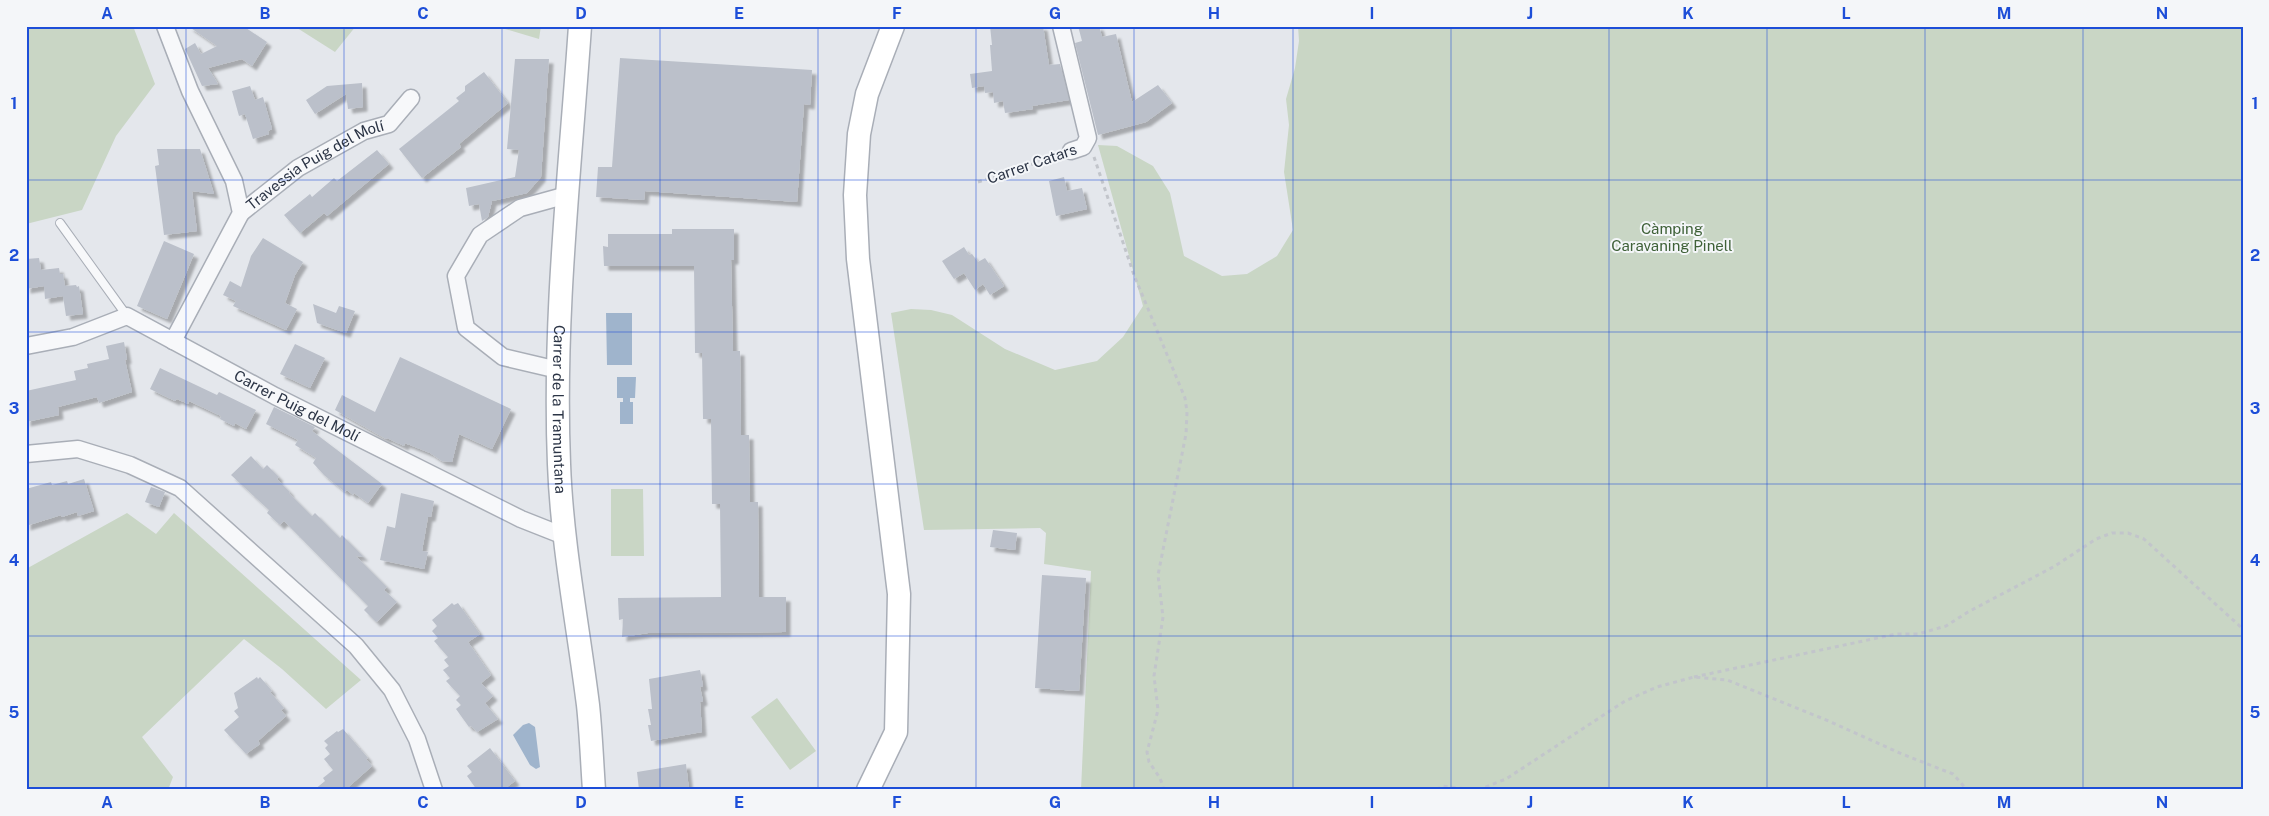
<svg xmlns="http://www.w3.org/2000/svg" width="2269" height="816" font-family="'Public Sans',sans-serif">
  <defs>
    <filter id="shadow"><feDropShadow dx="4.5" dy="4.5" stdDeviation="1" flood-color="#0004"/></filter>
  </defs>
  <rect width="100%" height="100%" fill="#e4e7ec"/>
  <path fill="#c9d6c5" d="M26 26H133L155 84 116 136 82 210 26 224Z
    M294 26H356L335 52Z
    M495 26H541L539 39Z
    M1298 26H2243V790H1081L1091 571 1044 564 1046 533 1040 528 924 530 891 313 911 309 931 310 952 315 1005 349 1055 370 1097 361 1123 337 1143 306 1098 145 1117 146 1153 166 1170 193 1184 256 1222 276 1247 274 1277 256 1293 230 1284 172 1289 125 1286 99 1295 68 1299 41Z
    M611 489H643L644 556H611Z
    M127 513 156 534 174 513 361 680 326 709 282 669 244 639 142 737 173 777 168 790H26V569Z
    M777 698 816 751 790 770 751 717Z"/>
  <path fill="#9fb4cc" d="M606 313H632V365H607Z
    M617 377H636L635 398H630V402H633V424H620V402H623V398H617Z
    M529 723 535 727 540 767 536 769 530 765 513 735 523 725Z"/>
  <path fill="#bbc0ca" filter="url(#shadow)" d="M188 26H243L267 42 252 66 242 59 208 68 218 84 202 86 185 49 195 43 201 54 217 46Z
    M990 26H1043L1049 65 1060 64 1069 100 1032 106 1033 109 1005 113 1003 101 994 103 993 92 985 93 984 86 972 88 970 74 992 71 990 45H992Z
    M1078 26H1099L1102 37 1116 34 1132 102 1158 85 1172 103 1146 122 1098 135 1075 43 1082 41Z
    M620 58 812 70 810 105 804 104 797 202 645 191 644 200 596 197 598 167H612Z
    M515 59H549L541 177 527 193 492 201 488 217 482 221 479 204 469 206 466 188 515 177 519 150 507 149Z
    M484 72 508 103 459 144 461 147 422 178 399 149 459 101 456 98 465 91V86Z
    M362 83 363 107 348 109 346 94 315 114 306 100 327 86Z
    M250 86 255 100 263 97 272 129 268 131 269 134 253 139 245 114 239 116 232 91Z
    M157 149H200L214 194 192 191 197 231 164 235 155 166 159 165Z
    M377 150 389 164 327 216 324 213 300 233 284 215 310 194 312 197 334 178 337 181Z
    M1064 177 1067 191 1082 188 1087 209 1056 216 1049 181Z
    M672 229H734V260H731L733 351H740L741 435H749L750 502H758L759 597H786V632L648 633 622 637 623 619 619 620 618 598 721 597 720 504H712L711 419H703L702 353H695L694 266H604L603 246 608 247V234H672Z
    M263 238 303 262 295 275 285 303 297 309 286 330 233 306 236 301 223 295 230 281 241 287 251 256Z
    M164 241 194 254 167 319 137 306Z
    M964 247 969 255 972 254 978 262 985 258 1004 286 990 295 983 284 975 290 964 273 954 279 942 261Z
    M39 258 41 270 59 268 60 274H63L65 286 76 285 77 287 79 286 83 314 66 316 63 296 45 299 44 286 26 289V259Z
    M313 304 336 313 339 306 355 311 346 333 317 323Z
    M124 342 127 359 125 360 132 392 99 403 97 397 58 407 59 415 26 422V391L76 380 74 371 88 368 87 364 109 359 106 346Z
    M295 344 325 358 310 388 280 374Z
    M400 357 511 409 492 449 459 434 452 462 442 461 430 453 410 445V443L409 445 405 443 404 446 387 438 386 439 335 410 342 395 375 412Z
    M160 368 217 395 219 392 256 410 246 429 235 423 234 426 220 419 221 416 189 401 188 404 177 399 175 401 150 389Z
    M274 407 315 427 312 431 382 484 368 503 354 493 353 495 347 490 345 492 324 475 313 463 316 458 295 445 298 440 266 424Z
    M251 456 263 469 267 465 279 477 277 479 290 492 289 493 312 516 315 513 340 538 342 535 364 557 356 556 387 587 384 590 397 602 379 620 376 622 364 610 368 606 284 521 280 525 267 513 269 510 231 475Z
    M84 479 94 511 78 516 77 512 62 517 61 515 26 526V489L51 482 52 485 67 481 68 484Z
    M151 487 165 492 159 507 145 502Z
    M401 493 434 501 431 517H428L422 551 428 552 424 569 380 560 387 526 395 528Z
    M993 530 1017 533 1015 550 990 547Z
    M1042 575 1086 578 1079 691 1035 688Z
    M452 603 454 605 458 603 480 634 468 642 491 675 481 683 493 696 485 703 498 719 477 732 471 726 469 727 456 709 461 705 456 700 460 696 446 681 450 678 443 670 449 666 444 660 448 657 434 641 438 638 432 631 437 626 432 620Z
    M700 670 703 686 700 687 703 701 700 702 702 732 651 741 648 725H651L648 709H652L649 679Z
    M257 677 258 679 260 677 272 691 270 692 284 708 281 710 286 716 258 741 260 744 246 754 224 730 239 717 234 711 238 708 234 693Z
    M343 729 368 758 366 759 372 766 345 790H314L325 781 323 778 333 770 324 759 330 754 325 748 328 745 324 741 337 731 338 732Z
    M490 748 515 781 503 790H477L467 776 472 772 467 766Z
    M686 764 689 790H639L637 772Z"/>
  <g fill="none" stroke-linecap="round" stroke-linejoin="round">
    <g stroke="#a9aeb7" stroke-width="10">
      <path id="lane" d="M60 223 127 316"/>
    </g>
    <g stroke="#a9aeb7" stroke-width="19">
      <g id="street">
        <path d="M165 26 190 91 234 181 241 213 173 341"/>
        <path d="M1061 26 1088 138 1083 147 1071 151"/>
        <path id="s1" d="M241 213 298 168 364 131 389 124 411 98"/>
        <path id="s2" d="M26 346 73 337 127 316 275 396 521 519 564 536"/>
        <path d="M558 370 503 357 466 328 456 276 480 235 520 208 567 195"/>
        <path d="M26 454 78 449 130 465 180 488 356 646 392 690 417 739 434 790"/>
      </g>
    </g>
    <g stroke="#a9aeb7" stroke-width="25">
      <g id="secondary">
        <path id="s3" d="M580 26C570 172 553 318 559 464 562 545 578 625 588 705 591 733 592 762 594 790"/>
        <path d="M868 790 896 732 899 594 858 259 855 195 859 134 867 94 893 26"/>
      </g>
    </g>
    <path stroke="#c2c5cb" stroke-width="3" stroke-dasharray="4 4" stroke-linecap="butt" d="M1094 157 1134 275 1185 398 1187 412 1186 434 1158 575 1163 617 1154 676 1158 710 1147 752 1149 762 1160 778 1164 790
      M978 182 1057 156
      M1694 677 1896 634H1918L1946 626 1968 612 2055 566 2096 539 2112 533H2128L2144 539 2243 629
      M1437 790 1442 786 1475 790
      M1478 790 1506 779 1625 701 1657 687 1694 677 1727 680 1824 719 1902 754 1953 774 1967 790"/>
    <use href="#lane" stroke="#f7f8fa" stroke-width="8"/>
    <use href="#street" stroke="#f7f8fa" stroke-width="16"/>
    <use href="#secondary" stroke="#fff" stroke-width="22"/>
  </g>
  <path fill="none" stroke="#1d4ed8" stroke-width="1" stroke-opacity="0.55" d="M186 26V790M344 26V790M502 26V790M660 26V790M818 26V790M976 26V790M1134 26V790M1293 26V790M1451 26V790M1609 26V790M1767 26V790M1925 26V790M2083 26V790M26 180H2243M26 332H2243M26 484H2243M26 636H2243"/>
  <g text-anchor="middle" stroke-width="4" stroke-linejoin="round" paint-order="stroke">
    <g font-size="15" fill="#2b3445" stroke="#f4f6f9">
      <text transform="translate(1032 164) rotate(-19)" y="5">Carrer Catars</text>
      <text dy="5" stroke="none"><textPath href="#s1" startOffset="89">Travessia Puig del Molí</textPath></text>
      <text dy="5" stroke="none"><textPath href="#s2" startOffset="298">Carrer Puig del Molí</textPath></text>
      <text dy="5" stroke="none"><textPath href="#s3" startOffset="384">Carrer de la Tramuntana</textPath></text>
    </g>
    <g font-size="15" fill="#3f6138" stroke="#f4f6f9">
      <text x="1672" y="234">Càmping<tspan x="1672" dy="17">Caravaning Pinell</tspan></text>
    </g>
  </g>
  <rect width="2269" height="816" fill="none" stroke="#f4f6f9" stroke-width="55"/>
  <rect x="28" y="28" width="2214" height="760" fill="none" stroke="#1d4ed8" stroke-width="2"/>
  <g font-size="16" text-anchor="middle" font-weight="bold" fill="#1d4ed8">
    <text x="107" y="19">A</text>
    <text x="265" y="19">B</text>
    <text x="423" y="19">C</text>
    <text x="581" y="19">D</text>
    <text x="739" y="19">E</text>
    <text x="897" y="19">F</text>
    <text x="1055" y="19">G</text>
    <text x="1214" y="19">H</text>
    <text x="1372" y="19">I</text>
    <text x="1530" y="19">J</text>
    <text x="1688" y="19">K</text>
    <text x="1846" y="19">L</text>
    <text x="2004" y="19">M</text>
    <text x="2162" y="19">N</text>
    <text x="14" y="109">1</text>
    <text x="2255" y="109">1</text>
    <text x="14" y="261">2</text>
    <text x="2255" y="261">2</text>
    <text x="14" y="414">3</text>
    <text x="2255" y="414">3</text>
    <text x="14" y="566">4</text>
    <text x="2255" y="566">4</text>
    <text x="14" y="718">5</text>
    <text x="2255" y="718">5</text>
    <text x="107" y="808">A</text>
    <text x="265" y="808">B</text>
    <text x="423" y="808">C</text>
    <text x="581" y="808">D</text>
    <text x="739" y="808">E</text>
    <text x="897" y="808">F</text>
    <text x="1055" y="808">G</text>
    <text x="1214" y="808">H</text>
    <text x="1372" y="808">I</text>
    <text x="1530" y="808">J</text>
    <text x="1688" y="808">K</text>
    <text x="1846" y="808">L</text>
    <text x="2004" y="808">M</text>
    <text x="2162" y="808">N</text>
  </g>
</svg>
